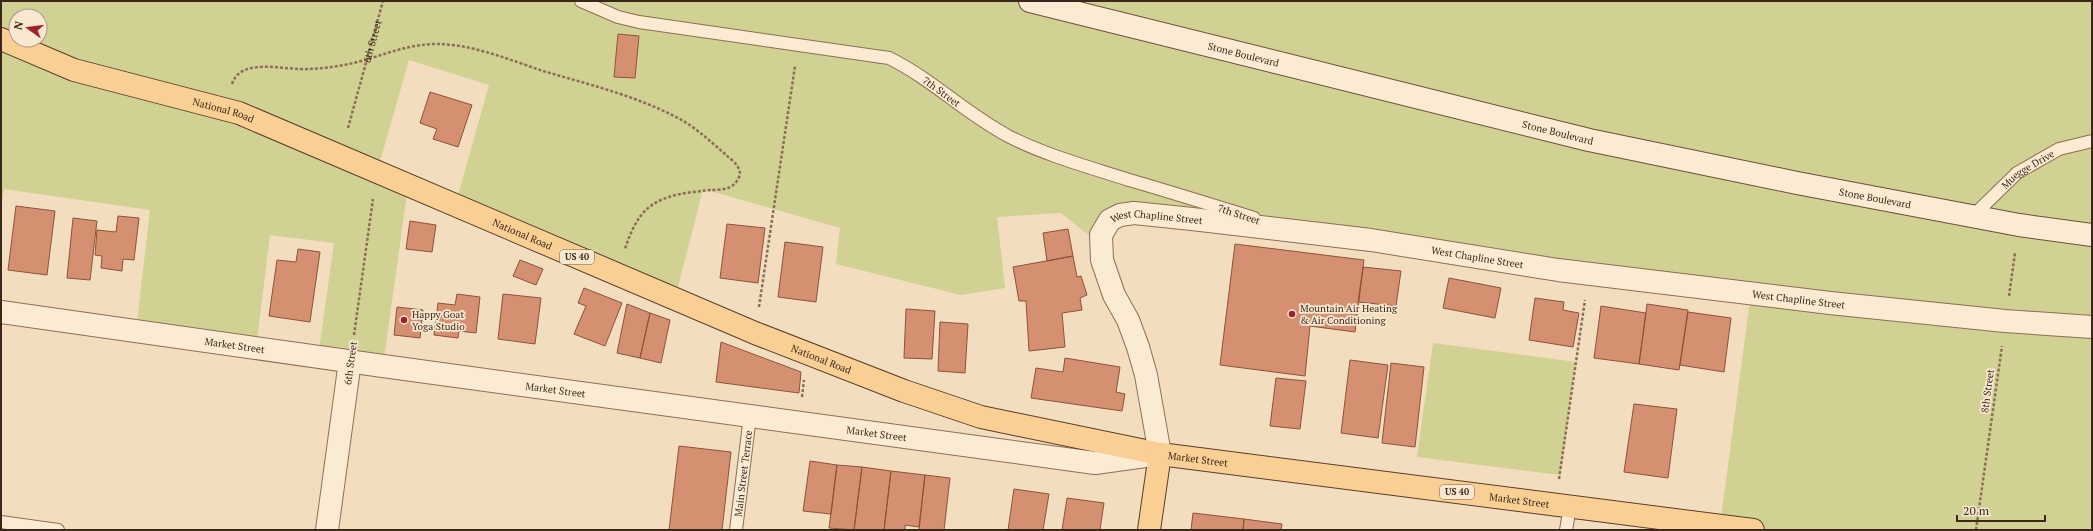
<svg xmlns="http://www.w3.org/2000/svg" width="2093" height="531" font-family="'PT Serif',serif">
  <rect width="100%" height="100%" fill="#f2ddbf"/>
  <path fill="#d0d192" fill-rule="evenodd" d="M1 1H2092V530H1753L1720 526 1751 293 1134 213 1100 244 1061 213 997 217 1005 288 961 295 836 264 840 228 703 189 675 299 455 206 489 85 409 60 377 172 408 186 383 366 318 357 334 243 270 235 256 348 136 331 150 210 4 189 1 212ZM16 16H40V40H16ZM618 34 639 36 635 78 614 76Z
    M1433 343 1576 362 1560 475 1417 457Z"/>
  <path fill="#d49071" stroke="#8e5239" d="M618 34 639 36 635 78 614 77Z
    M430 92 472 105 458 147 433 139 437 129 420 123Z
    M16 206 55 211 47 275 8 270Z
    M118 216 139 218 134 260 123 259 122 271 101 268 102 256 95 255 97 230 116 232Z
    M73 218 97 221 90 280 67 278Z
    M410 221 436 225 432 252 406 249Z
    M727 224 765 228 758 283 720 278Z
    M1068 229 1073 256 1047 261 1043 233Z
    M785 242 823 247 816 302 778 297Z
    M1235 244 1364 260 1355 332 1310 326 1305 376 1220 365Z
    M298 249 320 252 310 322 269 316 277 260 296 262Z
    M1073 256 1077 277 1081 276 1087 295 1080 298 1082 310 1062 313 1065 347 1029 351 1026 301H1019L1013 267Z
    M520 260 543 269 536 285 513 276Z
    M1363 267 1401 271 1396 306 1358 302Z
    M1449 278 1501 288 1495 318 1443 308Z
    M584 288 622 303 605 346 574 334 586 306 578 303Z
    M457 294 480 297 476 333 459 331 458 338 434 335 438 303 455 305Z
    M503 294 541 298 535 344 498 339Z
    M1535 298 1564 302 1563 310 1579 313 1573 347 1529 340Z
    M627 304 650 313 640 358 617 353Z
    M1647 304 1688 310 1679 370 1639 364Z
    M1601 306 1646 313 1639 364 1594 358Z
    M397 307 423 310 420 338 394 335Z
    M906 309 935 311 932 359 904 358Z
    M1688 312 1731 318 1724 372 1680 365Z
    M650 313 670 320 661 363 640 358Z
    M940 322 968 324 965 373 938 371Z
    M721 342 801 372 799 393 716 382Z
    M1065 358 1120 367 1116 392 1125 394 1122 411 1031 398 1036 368 1063 372Z
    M1350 360 1388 365 1378 438 1341 433Z
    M1391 363 1424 367 1415 447 1382 443Z
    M1276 378 1306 381 1300 429 1270 426Z
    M1634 404 1677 409 1668 478 1624 472Z
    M679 446 731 452 722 530H669Z
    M810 461 837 465 831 514 803 511Z
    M837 465 862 467 854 530 829 528Z
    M862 467 891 471 884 530H854Z
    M891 471 925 475 919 527 905 525V530H884Z
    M925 475 950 478 944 530H919Z
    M1014 489 1049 494 1043 530H1008Z
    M1067 498 1104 503 1100 530H1062Z
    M1193 513 1244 519 1243 530H1191Z
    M1244 519 1282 524 1281 530H1243Z"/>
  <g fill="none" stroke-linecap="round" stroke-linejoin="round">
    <g stroke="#8d6d56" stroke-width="14">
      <g id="lane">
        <path id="s2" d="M581 1 618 17 639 22 889 58C932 79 967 115 1010 137 1048 156 1089 167 1129 180 1171 192 1212 205 1254 218"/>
        <path id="s3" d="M1974 215 2017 173 2059 149 2092 141"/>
        <path d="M1 522 58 530"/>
        <path id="s4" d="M736 530 750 416"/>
        <path d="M1566 530 1570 507"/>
      </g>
    </g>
    <g stroke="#8d6d56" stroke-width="24">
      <g id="street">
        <path id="s5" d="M1 312 383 366 1095 463 1160 454 1146 375 1138 347 1128 320 1114 295 1102 260 1101 235 1110 220 1120 215 1134 213 1192 219 1371 240 1558 270 1830 303 2005 321 2092 327"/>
        <path d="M327 530 350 361"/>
      </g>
    </g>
    <g stroke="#6e4e39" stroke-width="24">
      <g id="secondary">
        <path id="s6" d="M1030 1 1589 140 1797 183 2019 225 2092 235"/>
      </g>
    </g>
    <g stroke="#5a3c2a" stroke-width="24">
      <g id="primary">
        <path id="s7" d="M1 39 74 70 239 113 755 333 904 391 981 417 1160 454 1753 530"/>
        <path d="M1149 530 1160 454"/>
      </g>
    </g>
    <g stroke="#8d6d56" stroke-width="2.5" stroke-dasharray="3 2" stroke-linecap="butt">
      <path d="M232 84C241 56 287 71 309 69 329 68 349 65 368 59 391 52 412 44 437 44 472 44 510 60 543 71 587 84 633 95 674 116 693 125 709 140 725 154 730 159 739 164 740 173 740 179 733 187 728 188 722 190 715 190 710 190 694 192 676 193 661 200 640 209 632 228 625 249"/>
      <path id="s1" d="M348 128 383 1"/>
      <path d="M2009 296 2015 253"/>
      <path d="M759 307 795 66"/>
      <path d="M354 335 373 199"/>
      <path d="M802 397 804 380"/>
      <path d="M1559 479 1585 300"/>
      <path d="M1976 530 2002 346"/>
    </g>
    <use href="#lane" stroke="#fcebd3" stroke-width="12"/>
    <use href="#street" stroke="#fcebd3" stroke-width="22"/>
    <use href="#secondary" stroke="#fcebd3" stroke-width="22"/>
    <use href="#primary" stroke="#f9cf93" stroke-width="22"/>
  </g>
  <g fill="#a1202e" stroke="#f9e8d0" stroke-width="1.5">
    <circle cx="1292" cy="314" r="4"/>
    <circle cx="404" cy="320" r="4"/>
  </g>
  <g text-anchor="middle" stroke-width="3.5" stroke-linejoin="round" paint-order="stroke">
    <g fill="#f9e8d0" stroke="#746152" stroke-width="1">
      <rect x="560" y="250" width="34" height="14" rx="3"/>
      <rect x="1440" y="485" width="34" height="14" rx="3"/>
    </g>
    <g font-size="9" font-weight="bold" fill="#3b271c">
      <text x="577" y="260">US 40</text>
      <text x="1457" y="495">US 40</text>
    </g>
    <g font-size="10" fill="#3b271c" stroke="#f9e8d0">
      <text dy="4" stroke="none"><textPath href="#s1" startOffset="90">6th Street</textPath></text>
      <text dy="4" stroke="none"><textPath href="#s6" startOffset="220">Stone Boulevard</textPath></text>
      <text dy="4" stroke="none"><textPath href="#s2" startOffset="377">7th Street</textPath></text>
      <text dy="4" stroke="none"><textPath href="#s7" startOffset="234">National Road</textPath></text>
      <text dy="4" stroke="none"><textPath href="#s6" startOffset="544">Stone Boulevard</textPath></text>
      <text dy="4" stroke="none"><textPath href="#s3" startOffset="71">Muegge Drive</textPath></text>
      <text dy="4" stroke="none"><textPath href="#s6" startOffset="868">Stone Boulevard</textPath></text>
      <text transform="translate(1239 214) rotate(18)" y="4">7th Street</text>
      <text dy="4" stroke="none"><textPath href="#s5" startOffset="1464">West Chapline Street</textPath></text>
      <text dy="4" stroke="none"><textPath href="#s7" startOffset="558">National Road</textPath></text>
      <text dy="4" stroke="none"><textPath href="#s5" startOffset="1788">West Chapline Street</textPath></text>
      <text dy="4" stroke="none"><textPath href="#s5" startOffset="2112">West Chapline Street</textPath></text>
      <text dy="4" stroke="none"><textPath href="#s5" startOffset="236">Market Street</textPath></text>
      <text dy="4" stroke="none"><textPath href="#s7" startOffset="882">National Road</textPath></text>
      <text transform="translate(350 363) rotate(-82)" y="4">6th Street</text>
      <text dy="4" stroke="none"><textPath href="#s5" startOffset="560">Market Street</textPath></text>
      <text transform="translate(1987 391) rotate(-82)" y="4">8th Street</text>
      <text dy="4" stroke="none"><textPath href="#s5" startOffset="884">Market Street</textPath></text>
      <text dy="4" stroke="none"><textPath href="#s7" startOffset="1273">Market Street</textPath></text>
      <text dy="4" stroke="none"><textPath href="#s4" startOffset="57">Main Street Terrace</textPath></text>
      <text dy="4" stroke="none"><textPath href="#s7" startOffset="1597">Market Street</textPath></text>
    </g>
    <g font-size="10" fill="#3b271c" stroke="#f9e8d0" text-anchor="start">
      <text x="1300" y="312">Mountain Air Heating<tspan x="1300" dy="12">&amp; Air Conditioning</tspan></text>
      <text x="412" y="318">Happy Goat<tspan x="412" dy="12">Yoga Studio</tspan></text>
    </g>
  </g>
  <rect width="2093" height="531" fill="none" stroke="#3b271c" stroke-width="4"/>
  <g transform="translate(28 28) rotate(284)"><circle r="19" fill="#f9e8d0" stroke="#ad9b88"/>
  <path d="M0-3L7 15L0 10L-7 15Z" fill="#a1202e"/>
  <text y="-6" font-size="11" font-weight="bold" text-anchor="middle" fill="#3b271c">N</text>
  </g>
  <path d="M1957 515v6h88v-6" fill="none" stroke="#3b271c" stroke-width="2"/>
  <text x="1963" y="515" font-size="12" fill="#3b271c" stroke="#f9e8d0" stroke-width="3" paint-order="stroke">20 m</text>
</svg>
